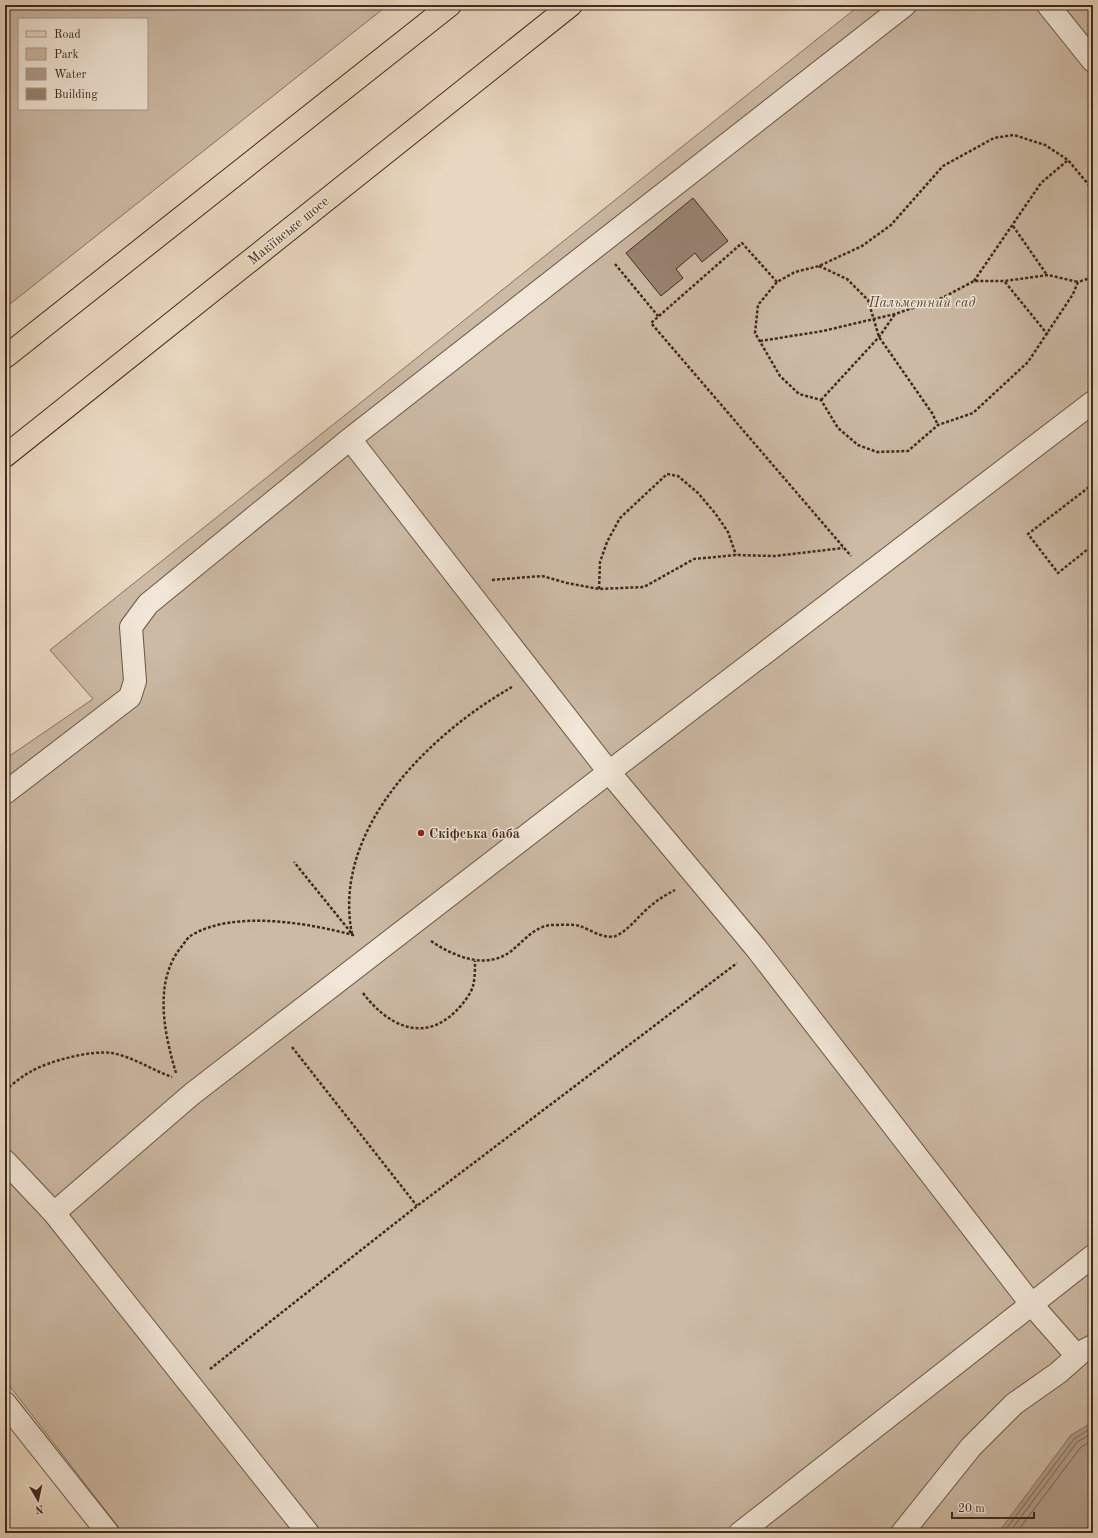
<svg xmlns="http://www.w3.org/2000/svg" width="1098" height="1538" font-family="'Old Standard TT',serif">
  <rect width="100%" height="100%" fill="#e9d8c1"/>
  <filter id="stains"><feTurbulence type="fractalNoise" baseFrequency=".005" numOctaves="4"/><feColorMatrix values="0 0 0 0 .2 0 0 0 0 .09 0 0 0 0 .02 0 0 0 .5 -.17"/></filter>
  <radialGradient id="worn" r=".72"><stop offset=".6" stop-color="#630" stop-opacity="0"/><stop offset="1" stop-color="#630" stop-opacity=".3"/></radialGradient>
  <path fill="#ccbaa5" stroke="#867262" fill-rule="evenodd" d="M5 5H388L5 308ZM19 19H147V109H19Z
    M860 5H1093V1533H123L5 1380V759L93 699 50 650Z"/>
  <path fill="#b09d8a" stroke="#836f5f" d="M1093 1422V1533H998L1071 1435Z"/>
  <g fill="none" stroke-linecap="round" stroke-linejoin="round">
    <path stroke="#786454" stroke-width="1" d="M1003 1533 1074 1439 1093 1427
      M1009 1533 1077 1442 1093 1433
      M1016 1533 1081 1447 1093 1440"/>
  </g>
  <path fill="#988473" stroke="#402a1e" d="M693 198 728 241 702 262 695 253 676 269 683 278 661 296 626 253Z"/>
  <g fill="none" stroke-linecap="round" stroke-linejoin="round">
    <g stroke="#6a5647" stroke-width="24">
      <path id="minor" d="M1048 5 1093 61
        M350 439 609 772 756 948 1032 1305 1077 1356
        M5 793 130 697 135 681 131 627 148 604 350 439 905 5
        M5 1161 54 1213 308 1533
        M54 1213 192 1094 609 772 1093 402
        M5 1403 108 1533
        M740 1533 1093 1256
        M902 1533 971 1447 1014 1404 1058 1373 1083 1351 1093 1346"/>
    </g>
    <g stroke="#402a1e" stroke-width="24">
      <path id="major" d="M5 357 450 5
        M5 456 571 5"/>
    </g>
    <path stroke="#402a1e" stroke-width="2.5" stroke-dasharray="3 2" stroke-linecap="butt" d="M1093 190 1068 160 1045 145 1014 135 994 138 943 166 891 225 862 246 819 266 795 272 777 282 758 305 755 333 780 376 799 394 821 400 838 428 858 445 877 452 908 451 938 425 973 413 1028 362 1073 294 1078 282 1093 277
      M1013 226 1047 275
      M615 264 658 316
      M819 266 847 279 868 300 879 337 932 413 938 425
      M974 281 1041 183 1068 160
      M777 282 742 243 651 323 851 556
      M1005 282 1048 335
      M760 341 823 331 895 314 942 298 974 281H1005L1048 275 1078 282
      M821 400 879 337 895 314
      M1093 484 1028 534 1058 573 1093 545
      M492 580 542 576 567 583 599 589 644 587 694 559 736 555 775 556 843 548
      M599 589 600 562 607 542 620 518 667 474 678 476 698 493 715 513 728 532 736 555
      M352 934C331 829 430 734 512 687
      M431 941C453 956 485 970 510 952 523 942 535 925 553 925 561 925 573 924 580 926 591 930 606 941 618 935 630 928 637 918 647 909 656 901 665 895 675 890
      M363 993C387 1025 423 1044 456 1011 462 1005 471 994 473 986 475 978 475 969 475 961
      M292 1047 417 1206
      M176 1073C164 1033 153 981 182 946 185 942 188 937 192 935 234 910 308 923 353 935L294 862
      M5 1090C13 1084 21 1077 30 1072 48 1061 91 1050 112 1053 133 1057 152 1070 172 1077
      M210 1369 417 1206 737 963"/>
    <use href="#minor" stroke="#f1e6d7" stroke-width="22"/>
    <use href="#major" stroke="#e9d8c1" stroke-width="22"/>
  </g>
  <circle fill="#8f2418" stroke="#f1e6d7" stroke-width="1.5" cx="421" cy="833" r="4"/>
  <g text-anchor="middle" stroke-width="3" stroke-linejoin="round" paint-order="stroke">
    <g font-size="14" fill="#402a1e" stroke="#f1e6d7">
      <text transform="translate(288 230) rotate(-39)" y="5">Макіївське шосе</text>
    </g>
    <g font-size="14" font-style="italic" fill="#5c4739" stroke="#f1e6d7">
      <text x="922" y="307">Пальметний сад</text>
    </g>
    <g font-size="14" font-weight="bold" fill="#402a1e" stroke="#f1e6d7" text-anchor="start">
      <text x="429" y="838">Скіфська баба</text>
    </g>
  </g>
  <rect width="1098" height="1538" fill="none" stroke="#e9d8c1" stroke-width="20"/>
  <rect x="6" y="6" width="1086" height="1526" fill="none" stroke="#402a1e" stroke-width="2"/>
  <rect x="10" y="10" width="1078" height="1518" fill="none" stroke="#402a1e"/>
  <rect x="18" y="18" width="130" height="92" fill="#f1e6d7" stroke="#aa9b8d"/>
  <rect x="26" y="31" width="20" height="6" fill="#e9d8c1" stroke="#aa9b8d"/>
  <text x="54" y="38" font-size="12" fill="#402a1e">Road</text>
  <rect x="26" y="48" width="20" height="12" fill="#ccbaa5" stroke="#aa9b8d"/>
  <text x="54" y="58" font-size="12" fill="#402a1e">Park</text>
  <rect x="26" y="68" width="20" height="12" fill="#b09d8a" stroke="#aa9b8d"/>
  <text x="54" y="78" font-size="12" fill="#402a1e">Water</text>
  <rect x="26" y="88" width="20" height="12" fill="#988473" stroke="#aa9b8d"/>
  <text x="54" y="98" font-size="12" fill="#402a1e">Building</text>
  <g transform="translate(38 1500) rotate(171)" stroke="#f1e6d7" stroke-width="3" paint-order="stroke">
  <path d="M0-3L7 15L0 10L-7 15Z" fill="#402a1e"/>
  <text y="-6" font-size="11" font-weight="bold" text-anchor="middle" fill="#402a1e">N</text>
  </g>
  <path d="M952 1512v6h82v-6" fill="none" stroke="#402a1e" stroke-width="2"/>
  <text x="958" y="1512" font-size="12" fill="#402a1e" stroke="#f1e6d7" stroke-width="3" paint-order="stroke">20 m</text>
  <rect width="100%" height="100%" filter="url(#stains)"/>
  <rect width="100%" height="100%" fill="url(#worn)"/>
</svg>
